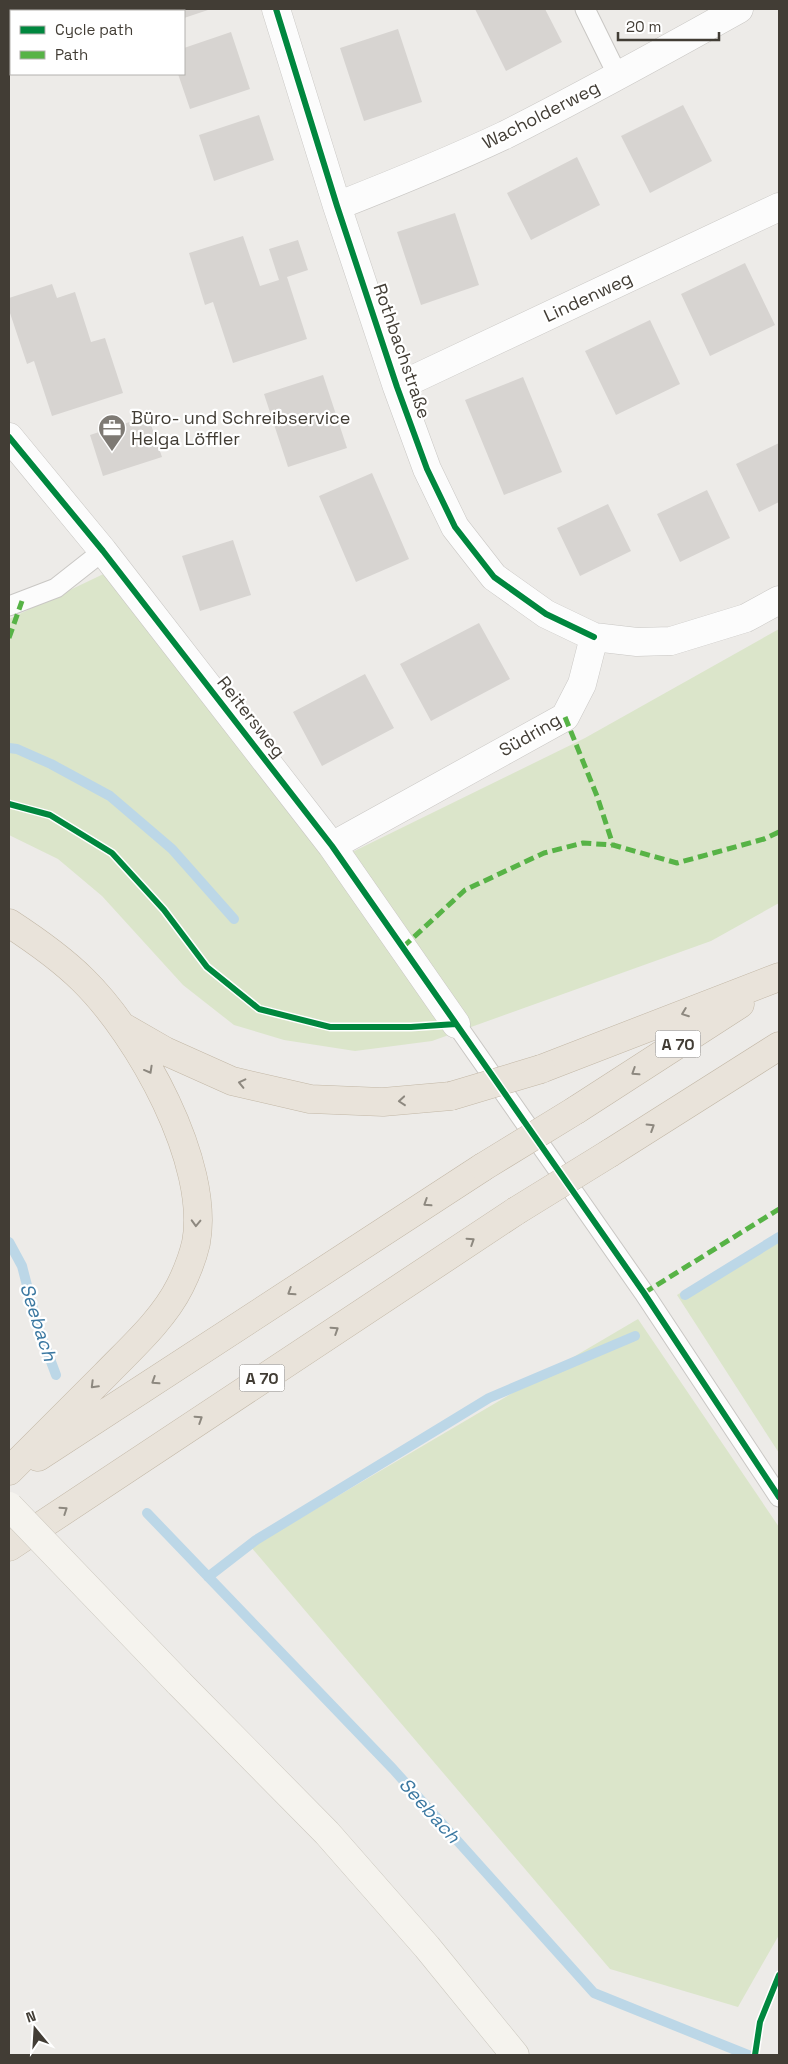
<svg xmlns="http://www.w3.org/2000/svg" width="788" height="2064" font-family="'Space Grotesk',sans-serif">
  <rect width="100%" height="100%" fill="#edebe8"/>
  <path fill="#dbe5ca" d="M114 569 334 861 585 738 779 629V903L711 941 432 1041 355 1051 284 1040 234 1025 183 985 102 896 58 859 9 835V619Z
    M779 1232V1453L677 1295Z
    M638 1319 779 1527V1935L738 2007 610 1969 251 1547Z"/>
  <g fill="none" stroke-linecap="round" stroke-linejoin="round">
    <path stroke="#bcd7e7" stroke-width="10" d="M9 748 17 749 51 764 110 796 172 849 234 919
      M9 1242 22 1266 37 1324 56 1375
      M685 1295 779 1237
      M147 1513 393 1769 594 1993 748 2055
      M208 1577 256 1540 489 1398 635 1336"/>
  </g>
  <path fill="#d7d4d1" d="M141 9H211L184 18V11H142Z
    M475 9H545L562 42 506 71Z
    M9 12H11V71L9 72Z
    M398 29 422 102 364 121 340 48Z
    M231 32 250 89 190 109 178 74H184V48Z
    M683 105 712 161 650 193 621 136Z
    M259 115 274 160 214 181 199 135Z
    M577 157 600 205 531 240 507 193Z
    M455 213 479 285 421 305 397 232Z
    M243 236 260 286 279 280 269 249 298 240 308 270 287 277 307 339 233 363 213 302 205 305 189 253Z
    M745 263 775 325 710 356 681 294Z
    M52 284 57 298 75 292 91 342 105 338 123 393 52 416 34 361 27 364 9 310V298Z
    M650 320 680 384 616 415 585 351Z
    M323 375 347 448 288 467 264 394Z
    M523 377 562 472 504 495 465 400Z
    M148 416 162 457 103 476 90 435Z
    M779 443V502L759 512 736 464Z
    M372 473 409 559 356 582 319 496Z
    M707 490 730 538 680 562 657 514Z
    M608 504 631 551 580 576 557 528Z
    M233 540 251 595 200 611 182 556Z
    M479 623 510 679 431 721 400 664Z
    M365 674 394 728 322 766 293 712Z"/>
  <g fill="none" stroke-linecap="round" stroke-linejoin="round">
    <g stroke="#c9c7c4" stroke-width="21">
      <path id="service" d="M585 9 618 76
        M9 606 56 588 103 551
        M456 1024 644 1293 779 1497"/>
    </g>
    <g stroke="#c9c7c4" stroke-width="29">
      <path id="minor" d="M276 9 337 206 397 387 427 469 455 527 494 577 546 614 594 637
        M337 206C393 184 450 161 505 135 584 95 662 52 739 9
        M397 387 779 207
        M9 437 103 551 332 846 456 1024
        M332 846 565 717 582 684 594 637 637 642 671 641 746 618 779 600"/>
    </g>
    <g stroke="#ccc8bf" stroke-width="29">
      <path id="secondary" d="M178 1682 327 1833 427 1947 515 2055"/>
    </g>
    <g stroke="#c2b7a6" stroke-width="29">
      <path id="motorway" d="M9 923C35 940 61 958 83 980 139 1035 211 1163 196 1243 193 1256 186 1274 180 1286 163 1320 131 1348 105 1375 73 1407 41 1439 9 1471
        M125 1028 165 1051 232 1081 310 1099 383 1102 451 1096
        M541 1069 779 977
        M576 1110 740 1004
        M610 1153 779 1046
        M38 1457 483 1167
        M9 1547 516 1211"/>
    </g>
    <use href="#service" stroke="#fcfcfc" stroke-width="19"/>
    <use href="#minor" stroke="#fcfcfc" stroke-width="28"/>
    <use href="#secondary" stroke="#f5f3ee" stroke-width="28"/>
    <use href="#motorway" stroke="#e9e3da" stroke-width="28"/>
    <g stroke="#ccc8bf" stroke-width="29" stroke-linecap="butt">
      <path id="secondary-bridge" d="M9 1506 178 1682"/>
    </g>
    <g stroke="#c2b7a6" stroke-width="29" stroke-linecap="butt">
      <path id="motorway-bridge" d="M451 1096 541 1069
        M483 1167 576 1110
        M516 1211 610 1153"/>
    </g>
    <use href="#secondary-bridge" stroke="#f5f3ee" stroke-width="28"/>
    <use href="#motorway-bridge" stroke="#e9e3da" stroke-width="28"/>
    <path stroke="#57b346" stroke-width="5" stroke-dasharray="10 5" stroke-linecap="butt" d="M9 638 22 601
      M565 717 597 796 613 845
      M403 947 465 890 544 853 583 843 613 845 677 863 764 839 779 832
      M644 1293 779 1209"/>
    <g stroke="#fff" stroke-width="9">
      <path id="cycleway" d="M276 9 337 206 397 387 427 469 455 527 494 577 546 614 594 637
        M9 437 103 551 332 846 644 1293 779 1497
        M9 804 50 815 112 853 164 910 207 967 259 1009 330 1027H411L456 1024
        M755 2055 760 2022 779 1975"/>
    </g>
    <use href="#cycleway" stroke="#00873e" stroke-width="6"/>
  </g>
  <defs><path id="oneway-chevron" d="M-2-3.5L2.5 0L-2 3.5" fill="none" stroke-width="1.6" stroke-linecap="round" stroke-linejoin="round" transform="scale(1.25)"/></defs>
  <g stroke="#8d887f">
    <use href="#oneway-chevron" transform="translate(685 1013) rotate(159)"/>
    <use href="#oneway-chevron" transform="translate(149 1070) rotate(61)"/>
    <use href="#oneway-chevron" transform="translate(635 1072) rotate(147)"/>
    <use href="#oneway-chevron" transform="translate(242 1083) rotate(-167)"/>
    <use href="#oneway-chevron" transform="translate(402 1101) rotate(175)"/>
    <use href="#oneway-chevron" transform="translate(651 1127) rotate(-32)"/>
    <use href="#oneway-chevron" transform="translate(427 1203) rotate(147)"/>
    <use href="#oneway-chevron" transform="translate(196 1223) rotate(92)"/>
    <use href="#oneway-chevron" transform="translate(471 1241) rotate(-33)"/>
    <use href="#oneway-chevron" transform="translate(291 1292) rotate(147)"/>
    <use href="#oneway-chevron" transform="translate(335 1330) rotate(-33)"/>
    <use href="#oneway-chevron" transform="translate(155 1381) rotate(147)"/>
    <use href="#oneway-chevron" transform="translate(94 1385) rotate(135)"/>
    <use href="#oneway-chevron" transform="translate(199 1419) rotate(-33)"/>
    <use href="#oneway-chevron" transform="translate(64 1510) rotate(-34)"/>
  </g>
  <defs>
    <g id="office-pin" transform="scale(1.4375)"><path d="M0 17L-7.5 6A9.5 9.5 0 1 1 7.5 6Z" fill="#7e7a74" stroke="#fff"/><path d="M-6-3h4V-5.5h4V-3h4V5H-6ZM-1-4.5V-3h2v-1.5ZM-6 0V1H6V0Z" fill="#fff"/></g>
  </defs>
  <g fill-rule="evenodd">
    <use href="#office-pin" x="112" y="428"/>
  </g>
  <g text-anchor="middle" stroke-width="4.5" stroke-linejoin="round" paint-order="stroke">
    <g fill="#fff" stroke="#7b7772" stroke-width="1">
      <rect x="655.5" y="1030.5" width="45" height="27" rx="4"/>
      <rect x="239.5" y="1364.5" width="45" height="27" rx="4"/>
    </g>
    <g font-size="16" font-weight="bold" fill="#423d35">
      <text x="678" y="1050">A 70</text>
      <text x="262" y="1384">A 70</text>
    </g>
    <g font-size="18" fill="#423d35" stroke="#fff">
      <text transform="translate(541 115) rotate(-27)" y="6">Wacholderweg</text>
      <text transform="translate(588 297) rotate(-25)" y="6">Lindenweg</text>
      <text transform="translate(402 351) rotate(71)" y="6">Rothbachstraße</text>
      <text transform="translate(251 717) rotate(52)" y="6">Reitersweg</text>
      <text transform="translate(530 735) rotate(-30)" y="6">Südring</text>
    </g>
    <g font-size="18" fill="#423d35" stroke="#fff" text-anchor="start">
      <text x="131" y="424">Büro- und Schreibservice<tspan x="131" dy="21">Helga Löffler</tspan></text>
    </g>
    <g font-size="19" font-style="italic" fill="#3b78a1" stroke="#fff">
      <text transform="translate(39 1322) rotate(72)" y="7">Seebach</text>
      <text transform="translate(430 1810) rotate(48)" y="7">Seebach</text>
    </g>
  </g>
  <rect width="788" height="2064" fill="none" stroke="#423d35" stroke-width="20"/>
  <rect x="10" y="10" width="175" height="65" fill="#ffffff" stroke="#b3b1ae"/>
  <rect x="20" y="26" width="25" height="8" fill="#00873e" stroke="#b3b1ae"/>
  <text x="55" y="35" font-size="15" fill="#423d35">Cycle path</text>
  <rect x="20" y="51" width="25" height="8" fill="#57b346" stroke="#b3b1ae"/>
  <text x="55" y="60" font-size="15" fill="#423d35">Path</text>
  <g transform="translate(35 2029) rotate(342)" stroke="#ffffff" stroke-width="4" paint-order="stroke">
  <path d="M0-4L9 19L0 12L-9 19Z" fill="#423d35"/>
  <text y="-8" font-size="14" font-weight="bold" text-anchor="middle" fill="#423d35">N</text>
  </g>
  <path d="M618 32v8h101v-8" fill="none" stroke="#423d35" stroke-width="2.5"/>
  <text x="626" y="32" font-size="15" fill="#423d35" stroke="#ffffff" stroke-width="4" paint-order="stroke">20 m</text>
</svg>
